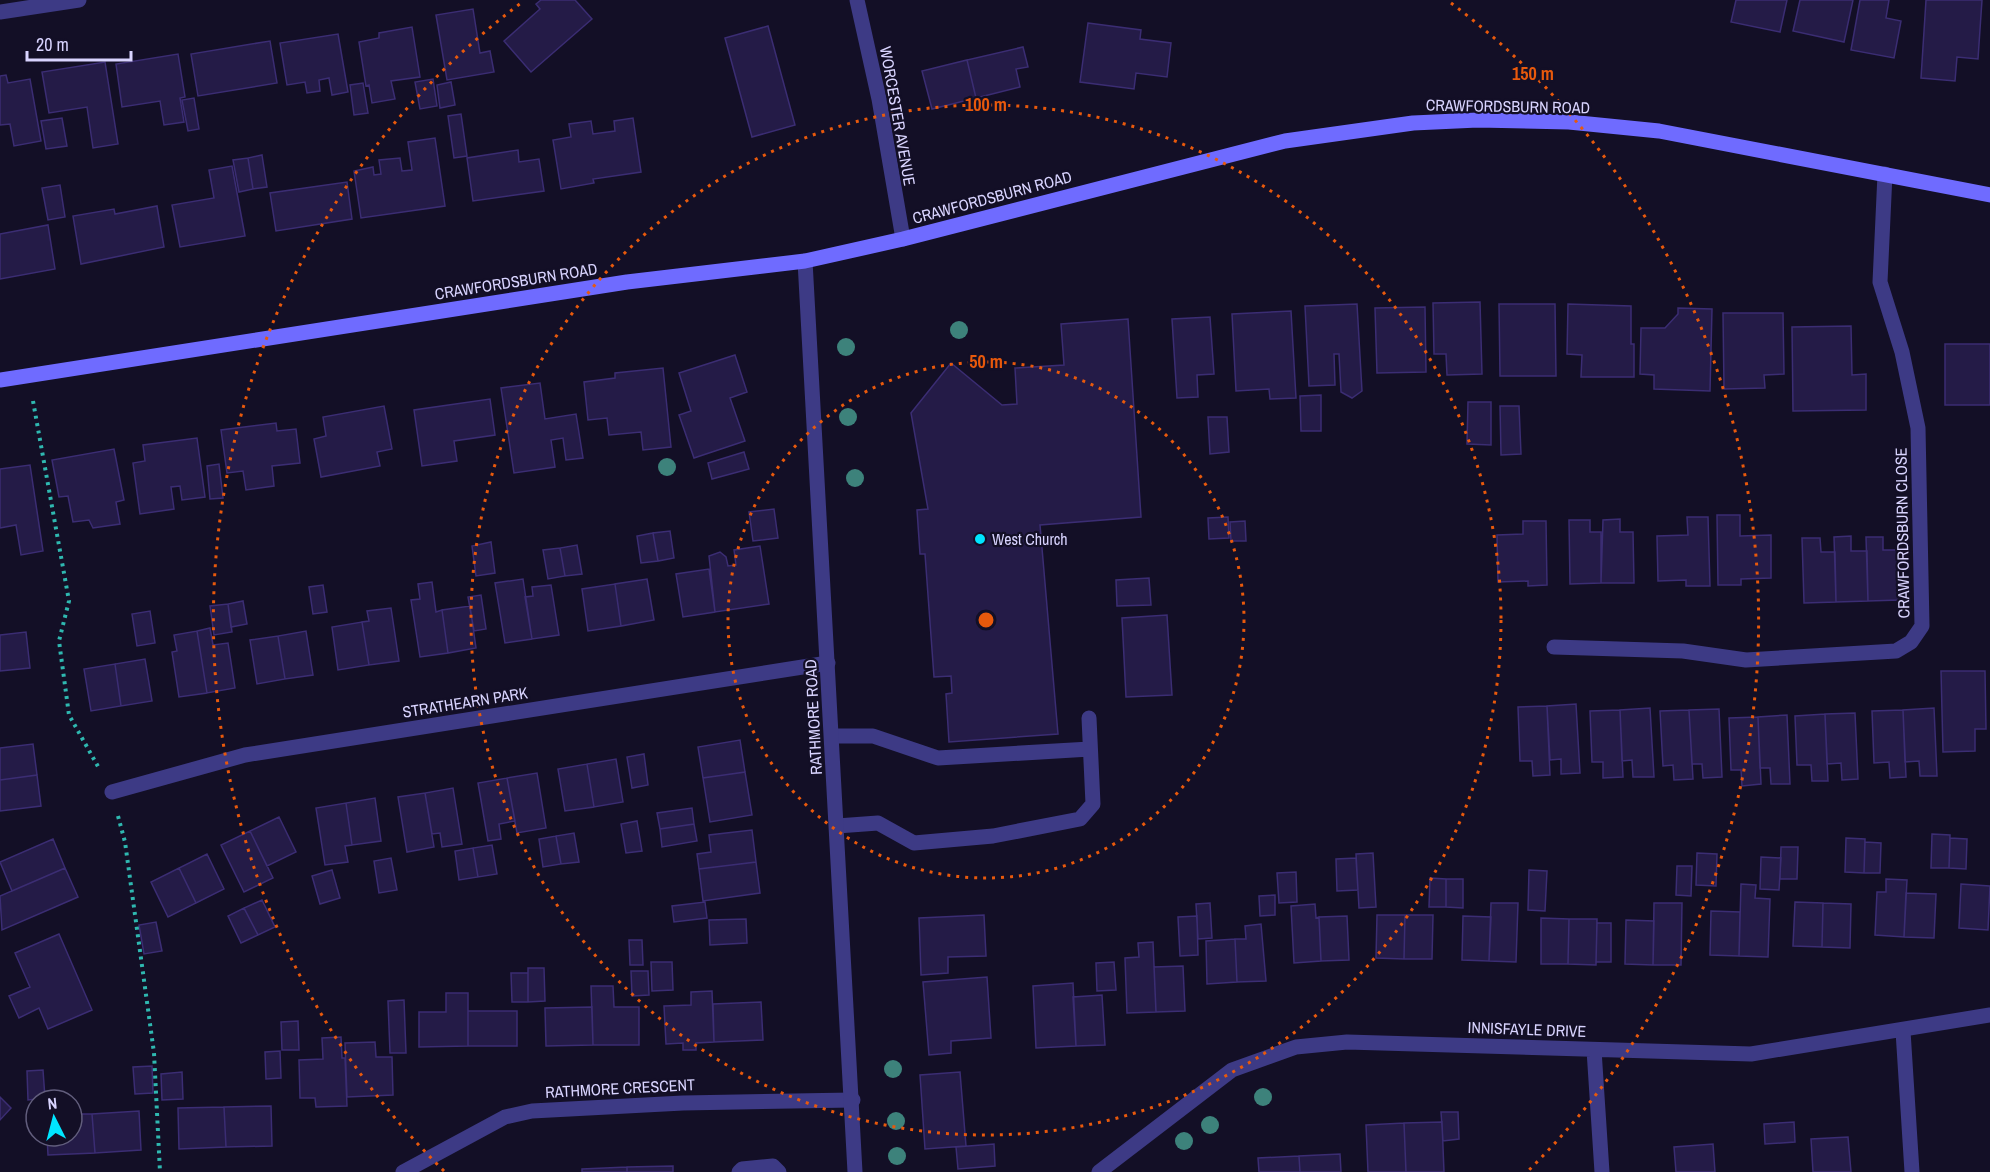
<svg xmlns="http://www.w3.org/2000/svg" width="1990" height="1172" font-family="'Archivo Narrow',sans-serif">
  <rect width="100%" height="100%" fill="#130f26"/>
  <path fill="#241b47" stroke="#3b2d73" stroke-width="1.5" d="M541 0H575L592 19 531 72 504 41 540 9 536 4Z
    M1736 0H1787L1780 32 1731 22Z
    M1800 0H1853L1844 42 1793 31Z
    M1860 0H1889L1886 18 1901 21 1894 58 1851 50Z
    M1926 0H1982L1978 59 1957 57 1955 81 1921 78Z
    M473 9 480 53 490 51 494 72 447 80 436 15Z
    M1088 23 1141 30 1140 39 1171 43 1167 77 1136 73 1134 89 1080 82Z
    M768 26 795 125 752 137 725 38Z
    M412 27 420 77 391 81 395 99 372 103 369 85 366 86 359 42 379 38V33Z
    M338 34 348 92 332 95 329 78 319 80 320 91 307 93 305 82 287 85 280 43Z
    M270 41 277 83 198 96 191 54Z
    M1023 47 1028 67 1016 69 1020 87 976 98 967 60Z
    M178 54 185 97 180 98 184 122 164 125 160 101 122 107 116 64Z
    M967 60 976 98 932 109 922 71Z
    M105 62 118 144 93 148 87 107 49 113 42 72Z
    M6 75 8 83 30 79 41 141 14 146 10 124 0 125V76Z
    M433 79 437 106 420 109 415 82Z
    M451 82 455 105 440 108 437 85Z
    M363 83 368 113 354 115 350 85Z
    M194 98 199 129 188 131 182 100Z
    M461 114 467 156 454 158 448 116Z
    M62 118 67 146 46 149 41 121Z
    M633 118 641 172 593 179 594 183 561 189 553 140 571 137 569 124 591 121 593 134 615 131 614 121Z
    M435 138 445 206 361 218 354 171 373 167 374 175 381 174 379 160 400 158 402 171 412 170 408 142Z
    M518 150 519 162 539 159 544 191 473 201 467 158Z
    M262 155 267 187 253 189 248 158Z
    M248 158 253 189 239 192 233 160Z
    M232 166 245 236 180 247 172 205 214 198 209 170Z
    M347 182 352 219 276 231 270 193Z
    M60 185 65 217 48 220 42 188Z
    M157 206 164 247 81 264 73 216 114 209 115 214Z
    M48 225 55 269 0 279V234Z
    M1480 302 1482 374 1447 375 1446 354H1434L1433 303Z
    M1357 304 1362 391 1352 398 1341 392 1339 354H1334L1335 385 1309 386 1305 306Z
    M1499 304H1555L1556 376H1500Z
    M1568 304 1631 306V344H1634V377H1581L1582 355 1567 354Z
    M1425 307 1426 372 1377 373 1375 308Z
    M1678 308 1712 309 1710 391 1654 389V375L1640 374 1641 328H1665L1678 314Z
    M1291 311 1296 398 1270 399 1269 389 1236 391 1232 314Z
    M1723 313H1783L1784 374 1764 375 1765 388 1724 389Z
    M1210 317 1214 374 1197 375 1198 397 1177 398 1172 319Z
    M1128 319 1141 517 1040 525 1058 734 949 742 946 694 952 693 951 676 934 677 925 554H920L917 510 928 509 911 413 951 363 1002 405 1017 404 1015 368 1064 365 1061 324Z
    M1851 326 1852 375 1866 374V410L1793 411 1792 327Z
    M1945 344H1990V405H1945Z
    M735 355 747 392 730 398 745 441 694 458 679 415 691 411 679 373Z
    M663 368 671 447 643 450 641 432 609 435 607 418 588 420 584 382 615 378V373Z
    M540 383 545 419 576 414 583 458 566 460 563 438 551 440 555 467 514 473 501 388Z
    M1321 395V431H1301L1300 396Z
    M490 399 495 435 454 441 457 461 422 466 414 410Z
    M1468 402H1491V445L1467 444Z
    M384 406 392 449 377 452 380 466 321 477 314 439 326 436 323 417Z
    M1500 406H1519L1521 454 1501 455Z
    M1208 417H1227L1229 452 1210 454Z
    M276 423 277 431 296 429 300 463 272 466 274 486 246 490 243 471 227 473 221 430Z
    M197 438 205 497 182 500 180 486 171 487 174 509 140 514 133 463 145 461 143 445Z
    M114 449 124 500 116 502 120 524 93 528 89 520 73 522 68 496 59 497 52 460Z
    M744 452 749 469 712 479 708 463Z
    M219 464 223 498 210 499 207 466Z
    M30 465 43 551 21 555 16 525 0 528V469Z
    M774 509 778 538 753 541 749 512Z
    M1717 515H1740V536L1771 535V578L1741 579V585H1718Z
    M1228 517 1229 538 1209 539 1208 518Z
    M1687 517H1708L1710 586H1686V580L1658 581 1657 536 1688 535Z
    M1620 519V532H1633L1634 583H1601L1603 520Z
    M1569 520H1590V532H1601V583L1570 584Z
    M1245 521 1246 541H1231L1230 522Z
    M1523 521H1546L1547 585 1528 586V581L1498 582 1497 535 1523 534Z
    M670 531 674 558 658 561 653 533Z
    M653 533 658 561 641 563 637 536Z
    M1851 536V551H1867L1868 601 1836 602 1834 537Z
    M1866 537H1883V550H1899L1900 600 1868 601Z
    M1802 538H1820L1821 552H1835L1836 602 1804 603Z
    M491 542 495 573 476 576 472 546Z
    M577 545 582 574 565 576 560 548Z
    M760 546 769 604 715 612 709 556 720 552 726 557 728 566 736 565 734 550Z
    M560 548 565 576 548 579 543 550Z
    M709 569 715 612 683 617 676 574Z
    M1149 578 1151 605 1117 606 1116 580Z
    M523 579 532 639 505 643 495 583Z
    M647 579 654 620 621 626 615 584Z
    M432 582 436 612 442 610 448 653 420 657 411 600 420 599 418 584Z
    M615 584 621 626 588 631 582 589Z
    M323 585 327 612 313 614 309 587Z
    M551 585 559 635 532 639 525 597 533 596 532 587Z
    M481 595 486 629 474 631 468 597Z
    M243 601 247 624 231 627 228 604Z
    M228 604 232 632 214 635 210 606Z
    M470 606 476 648 448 653 442 610Z
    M391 608 399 661 369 665 362 622 369 621 367 611Z
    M150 611 155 643 137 646 132 614Z
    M1167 615 1172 695 1126 697 1122 618Z
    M362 622 369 665 338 670 332 627Z
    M210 628 213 645 228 643 235 688 207 693 197 631Z
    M197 631 207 693 179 697 172 652 177 651 174 635Z
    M306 631 313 675 285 679 278 636Z
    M26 632 30 668 0 671V635Z
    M278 636 285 679 257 684 250 640Z
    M145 659 152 701 121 706 115 664Z
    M115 664 121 706 91 711 84 669Z
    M1941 671H1985L1986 729H1975V751L1943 752Z
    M1576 704 1580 773 1561 774V759L1550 760 1547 706Z
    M1547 706 1550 775 1533 776 1532 761H1520L1518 707Z
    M1650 708 1654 777H1633L1632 760 1622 761 1620 710Z
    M1934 708 1937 776H1920L1919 761 1905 762 1903 710Z
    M1719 709 1722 777 1703 778 1702 764H1692L1689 710Z
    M1620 710 1623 777 1603 778V762H1592L1590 711Z
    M1689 710 1693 779 1674 780 1673 765 1663 766 1660 711Z
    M1903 710 1906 777 1890 778 1889 762 1874 763 1872 711Z
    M1855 713 1858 779 1842 780 1841 763 1827 764 1825 714Z
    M1825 714 1828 781H1812L1811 765H1797L1795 716Z
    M1787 715 1790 784H1771L1770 768H1760L1758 717Z
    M1758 717 1761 784 1742 786 1741 770H1731L1729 718Z
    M740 740 745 772 703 778 698 747Z
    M33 744 37 775 0 780V748Z
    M644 754 648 785 632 788 627 757Z
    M616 759 623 802 594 807 587 764Z
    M587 764 594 807 565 811 558 769Z
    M745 772 752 815 710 822 703 778Z
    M537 773 546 828 517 833 507 778Z
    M37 775 41 806 0 811V780Z
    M507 778 515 821 499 824 501 839 488 841 478 783Z
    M453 788 462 844 442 847 440 833 432 834 425 793Z
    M425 793 434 847 407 852 398 797Z
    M375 798 381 841 352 845 346 803Z
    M346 803 352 845 345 846 348 862 325 865 316 808Z
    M692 808 694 824 660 829 657 813Z
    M279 817 296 852 267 866 250 831Z
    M637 821 642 851 626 853 621 824Z
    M694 824 697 841 662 847 660 829Z
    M752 830 756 862 699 869 697 854 711 852 709 835Z
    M250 831 273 878 244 892 221 845Z
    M574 833 579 862 561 864 556 836Z
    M1932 834 1950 835 1949 868H1931Z
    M556 836 561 864 543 867 539 839Z
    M1846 838 1865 839 1864 873 1845 872Z
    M1950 838 1967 839 1966 869 1949 868Z
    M53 839 65 868 12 891 0 862Z
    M1865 842 1881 843 1880 873H1864Z
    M492 845 497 874 478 877 473 848Z
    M1781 847H1798L1797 879H1780Z
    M473 848 478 877 459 880 455 851Z
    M1373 853 1376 907 1359 908 1356 854Z
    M1697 853 1717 854 1716 886 1696 885Z
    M207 854 224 889 196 903 179 868Z
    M1761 857 1781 858 1779 890 1760 889Z
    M391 858 397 890 379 893 374 861Z
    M1356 858 1358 890 1337 891 1336 859Z
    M756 862 760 893 703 901 699 869Z
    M1677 866H1692L1691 896 1676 895Z
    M65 868 78 897 2 930 0 896Z
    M179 868 196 903 168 917 151 882Z
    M332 870 340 898 320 904 312 876Z
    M1529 870 1547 871 1545 911 1528 910Z
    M1296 872 1297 902 1279 903 1277 873Z
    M1430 878 1446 879V907H1429Z
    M1446 879H1463V908L1446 907Z
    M1886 879 1907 880 1904 937 1875 935 1877 892H1886Z
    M1741 884 1756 885 1755 898 1770 899 1768 957 1739 956Z
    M1961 884 1990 886 1988 930 1959 928Z
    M1906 893 1936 894 1934 938 1904 937Z
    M1275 895V915L1260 916 1259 896Z
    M262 900 275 927 258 935 244 908Z
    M705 902 707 918 674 922 672 906Z
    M1795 902 1823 903 1822 947 1793 946Z
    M1210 903 1212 938 1198 939 1196 904Z
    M1491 903H1518L1516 962 1489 961Z
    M1654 903H1682L1681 965H1653Z
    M1823 903 1851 904 1850 948 1822 947Z
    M1315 904 1316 918 1319 917 1321 961 1294 963 1291 906Z
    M244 908 258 935 241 943 228 916Z
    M1711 911 1740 912 1739 956 1710 955Z
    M984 915 986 956 948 957V973L921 975 919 918Z
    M1377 915H1405L1404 959 1376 958Z
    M1405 915H1433L1432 959H1404Z
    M1197 916 1198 955 1180 956 1178 917Z
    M1347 916 1349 960 1321 961 1319 917Z
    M1463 916 1491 917 1489 961 1462 960Z
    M1541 918 1569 919 1568 964H1541Z
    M746 919 747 943 710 945 709 920Z
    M1569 919H1597L1596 965 1568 964Z
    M1626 920 1654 921 1653 965 1625 964Z
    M156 922 162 951 144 954 139 925Z
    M1597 923H1611V962H1596Z
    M1261 924 1266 981 1237 982 1235 939H1246L1245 926Z
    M59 934 92 1010 48 1029 39 1008 19 1018 9 996 30 987 15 953Z
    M1235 939 1237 982 1207 984 1206 941Z
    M629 940H642L643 965H630Z
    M1153 942 1156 1012 1127 1013 1125 958 1139 957 1138 943Z
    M651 962H672L673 990 652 991Z
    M1114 962 1116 990 1097 991 1096 963Z
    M1183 966 1185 1011 1156 1012 1154 967Z
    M528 968H544L545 1001 528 1002Z
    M631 971H648L649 995 632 996Z
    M511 973H528V1002H512Z
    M987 977 991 1038 951 1041V1053L929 1055 923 982Z
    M1073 983 1076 1046 1036 1048 1033 986Z
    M591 986H613L614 1007H639V1045H593Z
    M712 991 714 1042 696 1043V1050H683V1043L666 1044 664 1006 691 1005V992Z
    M446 993H468V1046L419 1047V1012H446Z
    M1102 995 1105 1045 1076 1046 1073 997Z
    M404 1000 406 1053H390L388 1001Z
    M761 1002 763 1040 714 1042 713 1004Z
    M592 1007 593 1045 546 1046 545 1008Z
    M468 1011H517V1046H468Z
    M298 1021 299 1050H282L281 1022Z
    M341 1037 342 1058H345L347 1106 316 1107 315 1098H300L299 1060 323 1059 322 1038Z
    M375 1042 376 1057H392L393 1095 347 1097 345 1043Z
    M280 1051 281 1078 266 1079 265 1052Z
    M152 1066 153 1093 135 1094 133 1067Z
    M43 1070 45 1098 28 1100 27 1071Z
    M182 1072 183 1099 162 1100 161 1074Z
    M960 1072 966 1146 925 1149 920 1075Z
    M0 1097 11 1108 0 1120Z
    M271 1106 272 1146 226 1147 224 1107Z
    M224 1107 226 1147 179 1149 178 1108Z
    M139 1111 141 1150 95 1153 92 1114Z
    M1441 1112H1458L1459 1139 1443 1141Z
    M72 1114H92L95 1153 48 1155 47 1136H72Z
    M1442 1122 1444 1172H1406L1404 1123Z
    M1794 1122 1795 1142 1765 1144 1764 1124Z
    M1404 1123 1406 1172H1368L1366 1125Z
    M1848 1137 1851 1172H1813L1811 1139Z
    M994 1144 995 1166 958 1169 956 1147Z
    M1713 1144 1715 1172H1676L1674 1147Z
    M1340 1154 1341 1172H1300L1299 1156Z
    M1299 1156 1300 1172H1259L1258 1158Z
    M673 1166V1172H627V1167Z
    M627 1167V1172H582V1169Z"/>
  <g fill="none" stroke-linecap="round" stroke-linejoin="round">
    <path stroke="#2fb8b0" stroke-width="4" stroke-dasharray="3 4.5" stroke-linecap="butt" d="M33 401 69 601 59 641 69 715 100 770
      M118 816 125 842 154 1053 160 1172"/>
    <path stroke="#3d3a85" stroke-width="15" d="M832 736H873L938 758 1090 749
      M837 826 878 823 914 843 993 836 1080 819 1093 804 1089 718
      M739 1172 742 1169 773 1166 779 1172"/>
    <path stroke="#3d3a85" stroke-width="15" d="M857 0 879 99 903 239
      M0 12 79 0
      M1554 647 1683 651 1746 660 1896 651 1911 642 1922 626 1918 428 1902 352 1880 282 1885 174
      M112 792 245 755 828 663
      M1903 1031 1912 1172
      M1594 1050 1602 1172
      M403 1172 505 1117 532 1111 683 1103 853 1100
      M1099 1172 1232 1070 1296 1047 1347 1042 1751 1054 1990 1015"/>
    <path stroke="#3d3a85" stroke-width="15" d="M805 261 855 1172"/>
    <path stroke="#6f6bff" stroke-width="15" d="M0 380 627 282 805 261 903 239 1285 141 1413 123 1478 120 1569 122 1659 131 1990 195"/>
  </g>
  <g fill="#3d827b">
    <circle cx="959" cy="330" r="9"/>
    <circle cx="846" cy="347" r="9"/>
    <circle cx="848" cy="417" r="9"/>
    <circle cx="667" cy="467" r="9"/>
    <circle cx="855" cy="478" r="9"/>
    <circle cx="893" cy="1069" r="9"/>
    <circle cx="1263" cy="1097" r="9"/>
    <circle cx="896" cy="1121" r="9"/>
    <circle cx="1210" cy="1125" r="9"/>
    <circle cx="1184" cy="1141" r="9"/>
    <circle cx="897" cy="1156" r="9"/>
  </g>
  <g fill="none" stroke="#e8590c" stroke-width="3" stroke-dasharray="3 6">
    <circle cx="986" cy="620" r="258"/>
    <circle cx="986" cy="620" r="515"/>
    <path d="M444 1171A773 773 0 0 1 521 3M1451 3A773 773 0 0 1 1528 1171"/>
  </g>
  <circle fill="#00e5ff" stroke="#130f26" stroke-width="2" cx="980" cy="539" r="6"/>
  <g text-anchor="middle" stroke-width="4.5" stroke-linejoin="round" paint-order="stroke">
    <g font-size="16" fill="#d9d4ff" stroke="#130f26">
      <text transform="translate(1508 106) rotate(1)" y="6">CRAWFORDSBURN ROAD</text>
      <text transform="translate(898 116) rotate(80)" y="6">WORCESTER AVENUE</text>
      <text transform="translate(992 197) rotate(-15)" y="6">CRAWFORDSBURN ROAD</text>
      <text transform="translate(516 281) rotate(-9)" y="6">CRAWFORDSBURN ROAD</text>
      <text transform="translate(1902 533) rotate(-91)" y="6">CRAWFORDSBURN CLOSE</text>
      <text transform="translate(465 702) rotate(-9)" y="6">STRATHEARN PARK</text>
      <text transform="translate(813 717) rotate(-93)" y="6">RATHMORE ROAD</text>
      <text transform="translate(1527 1029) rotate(2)" y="6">INNISFAYLE DRIVE</text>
      <text transform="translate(620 1088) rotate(-3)" y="6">RATHMORE CRESCENT</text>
    </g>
    <g font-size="16" fill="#d9d4ff" stroke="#130f26" text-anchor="start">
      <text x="992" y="545">West Church</text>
    </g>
  </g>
  <circle cx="986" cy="620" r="9" fill="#e8590c" stroke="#130f26" stroke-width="3"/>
  <g font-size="18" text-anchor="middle" font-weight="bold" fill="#e8590c" stroke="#130f26" stroke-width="4.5" stroke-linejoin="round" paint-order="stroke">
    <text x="1533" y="80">150 m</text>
    <text x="986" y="111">100 m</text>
    <text x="986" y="368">50 m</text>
  </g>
  <g transform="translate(54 1118) rotate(354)"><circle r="28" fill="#130f26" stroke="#625e7d" stroke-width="1.5"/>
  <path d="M0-4.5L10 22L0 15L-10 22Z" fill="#00e5ff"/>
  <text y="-9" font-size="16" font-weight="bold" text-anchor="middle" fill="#d9d4ff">N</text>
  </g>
  <path d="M27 51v9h104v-9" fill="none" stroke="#d9d4ff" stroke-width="3"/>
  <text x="36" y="51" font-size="18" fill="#d9d4ff" stroke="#130f26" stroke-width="4.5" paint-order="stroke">20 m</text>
</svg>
